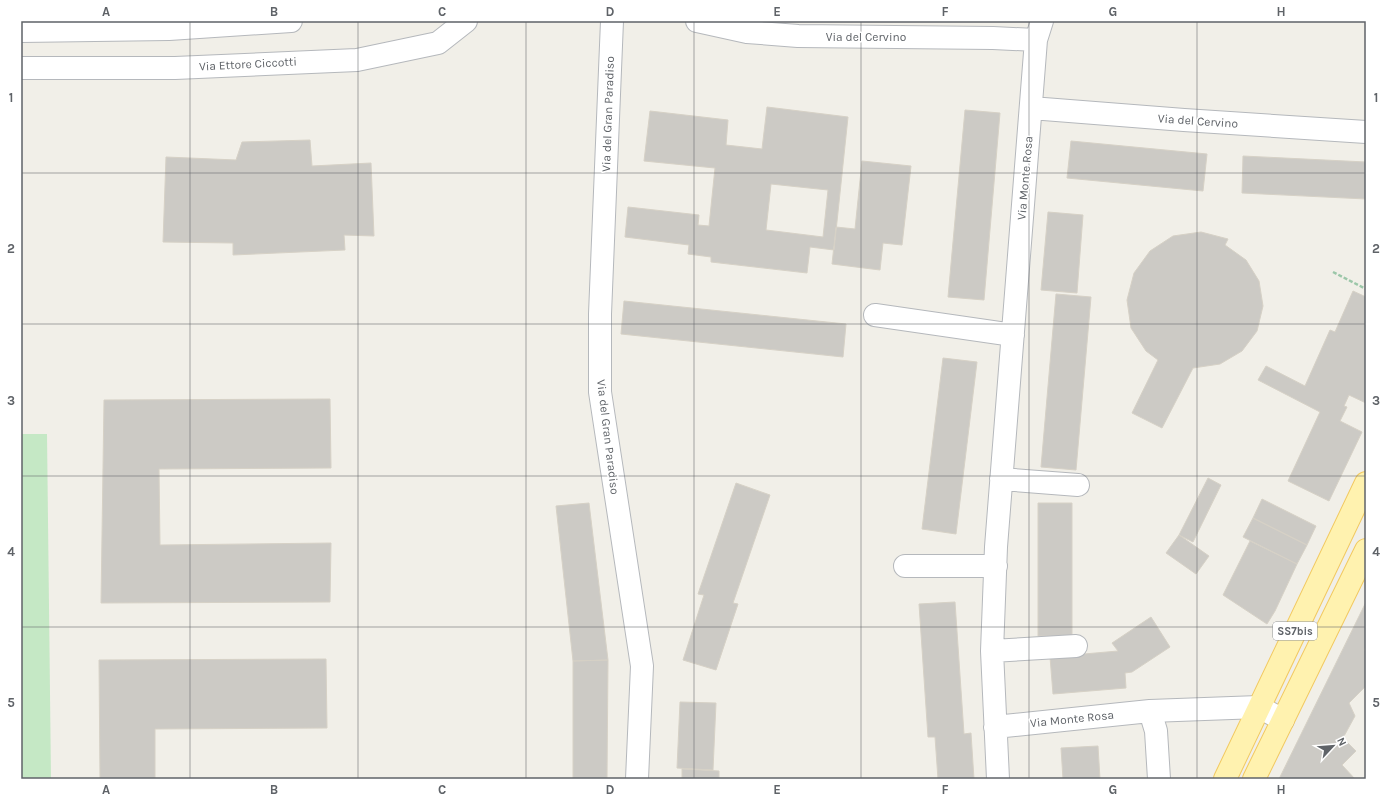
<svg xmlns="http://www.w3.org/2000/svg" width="1387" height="800" font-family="Karla,sans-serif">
  <rect width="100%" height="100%" fill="#f1efe8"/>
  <path fill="#c5e8c5" d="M21 434H47L51 779H21Z"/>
  <path fill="#cccac5" stroke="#d6d1c6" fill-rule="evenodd" d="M767 107 848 117 834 250 810 247 807 273 711 262V257L688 254 689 245 625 237 628 207 699 215 698 225 709 226 715 168 644 161 650 111 728 120 726 145 762 149ZM771 184 828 190 823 237 766 230Z
    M965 110 1000 113 984 300 948 297Z
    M310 140 312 166 371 163 374 236 344 235 345 250 233 255V243L163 242 166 157 236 160 242 142Z
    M1071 141 1207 154 1203 191 1067 178Z
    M1243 156 1366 162V199L1242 193Z
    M862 161 911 166 902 245 883 243 880 270 832 264 836 227 855 229Z
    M1048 212 1083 215 1077 293 1041 290Z
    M1201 232 1228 239 1225 245 1246 260 1259 281 1263 306 1257 331 1242 351 1220 364 1193 368 1162 428 1132 413 1158 360 1146 351 1131 328 1127 300 1134 273 1150 251 1173 236Z
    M1353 291 1366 297V403L1349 395 1344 406 1347 407 1340 421 1362 432 1329 501 1288 481 1320 412 1258 380 1266 366 1305 386 1330 330 1335 332Z
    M1056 294 1091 297 1076 470 1041 467Z
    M624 301 846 324 843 357 621 334Z
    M943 358 977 362 956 534 922 529Z
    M330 399 331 468 159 469 160 545 331 543 330 602 101 603 104 400Z
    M1208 478 1221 485 1193 542 1179 535Z
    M736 483 770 495 733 603 738 604 716 670 683 660 704 595 698 594Z
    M1262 499 1316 526 1307 545 1253 518Z
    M589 503 608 660 573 661 556 506Z
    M1038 503H1072V636H1038Z
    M1253 518 1307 545 1297 564 1243 537Z
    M1179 535 1209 556 1196 574 1166 553Z
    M1250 541 1297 564 1275 611 1267 624 1223 595Z
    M955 602 964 734 971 733 974 779H938L935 737H928L919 604Z
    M1366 602V646L1364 650 1366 652V686L1349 703 1355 716 1343 738 1356 751 1342 765 1355 779H1279Z
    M1151 617 1170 647 1132 672 1125 673 1126 688 1053 694 1050 657 1118 651 1112 643Z
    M326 659 327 728 155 729V779H100L99 660Z
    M608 660 607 779H573V661Z
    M680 702 716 703 713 770 677 768Z
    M1098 746 1100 779H1063L1061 748Z
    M682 769 719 771V779H682Z"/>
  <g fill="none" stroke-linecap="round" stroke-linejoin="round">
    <g stroke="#b5b8bc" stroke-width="24">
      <path id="minor" d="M612 21 600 314V392L642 666 637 779
        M697 21 747 32 798 36 993 38 1036 40
        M21 31 169 29 291 21
        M21 68H175L357 60 438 43 466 21
        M1031 108 1184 120 1366 132
        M875 315 1013 335
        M1001 479 1078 485
        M905 566H996
        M992 651 1076 646
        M1150 711 1156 731 1159 779
        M995 727 1150 711 1259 707 1283 720
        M998 779 992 651 996 547 1036 40 1042 21"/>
    </g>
    <g stroke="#f2c960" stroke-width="24">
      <path id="major" d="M1225 779 1366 483
        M1254 779 1366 550"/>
    </g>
    <path stroke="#9cc7a9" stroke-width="2.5" stroke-dasharray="4 2" stroke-linecap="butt" d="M1333 272 1366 289"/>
    <use href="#minor" stroke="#fff" stroke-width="22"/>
    <use href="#major" stroke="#fff2af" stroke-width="22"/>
  </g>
  <path fill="none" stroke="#5f6368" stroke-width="1" stroke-opacity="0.55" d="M190 21V779M358 21V779M526 21V779M694 21V779M861 21V779M1029 21V779M1197 21V779M21 173H1366M21 324H1366M21 476H1366M21 627H1366"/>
  <g text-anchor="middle" stroke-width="3" stroke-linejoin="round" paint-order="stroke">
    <rect fill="#fff" stroke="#8f9295" stroke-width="1" x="1273" y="622" width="44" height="18" rx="3"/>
    <g font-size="11" font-weight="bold" fill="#5f6368">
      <text x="1295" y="635">SS7bis</text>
    </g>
    <g font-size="12" fill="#5f6368" stroke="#fff">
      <text x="866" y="41">Via del Cervino</text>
      <text transform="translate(248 64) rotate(-3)" y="4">Via Ettore Ciccotti</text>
      <text transform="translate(608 114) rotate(-88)" y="4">Via del Gran Paradiso</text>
      <text transform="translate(1198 121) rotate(4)" y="4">Via del Cervino</text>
      <text transform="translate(1025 178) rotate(-85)" y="4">Via Monte Rosa</text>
      <text transform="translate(608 437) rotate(83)" y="4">Via del Gran Paradiso</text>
      <text transform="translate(1072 719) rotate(-6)" y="4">Via Monte Rosa</text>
    </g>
  </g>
  <rect width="1387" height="800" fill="none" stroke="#ffffff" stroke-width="44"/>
  <g transform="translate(1333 746) rotate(64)" stroke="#ffffff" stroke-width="3" paint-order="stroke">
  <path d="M0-3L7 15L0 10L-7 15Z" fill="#5f6368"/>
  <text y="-6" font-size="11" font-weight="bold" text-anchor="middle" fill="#5f6368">N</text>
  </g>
  <rect x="22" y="22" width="1343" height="756" fill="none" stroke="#5f6368" stroke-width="1.5"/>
  <g font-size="13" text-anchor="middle" font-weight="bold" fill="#5f6368">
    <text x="106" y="16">A</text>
    <text x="274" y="16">B</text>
    <text x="442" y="16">C</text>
    <text x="610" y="16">D</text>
    <text x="777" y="16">E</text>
    <text x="945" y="16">F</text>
    <text x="1113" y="16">G</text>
    <text x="1281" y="16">H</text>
    <text x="11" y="102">1</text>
    <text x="1376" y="102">1</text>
    <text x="11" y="253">2</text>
    <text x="1376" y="253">2</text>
    <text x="11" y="405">3</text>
    <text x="1376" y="405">3</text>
    <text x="11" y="556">4</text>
    <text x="1376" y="556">4</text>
    <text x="11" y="707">5</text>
    <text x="1376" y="707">5</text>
    <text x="106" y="794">A</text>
    <text x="274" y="794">B</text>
    <text x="442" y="794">C</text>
    <text x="610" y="794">D</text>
    <text x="777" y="794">E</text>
    <text x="945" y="794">F</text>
    <text x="1113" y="794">G</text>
    <text x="1281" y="794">H</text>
  </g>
</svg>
